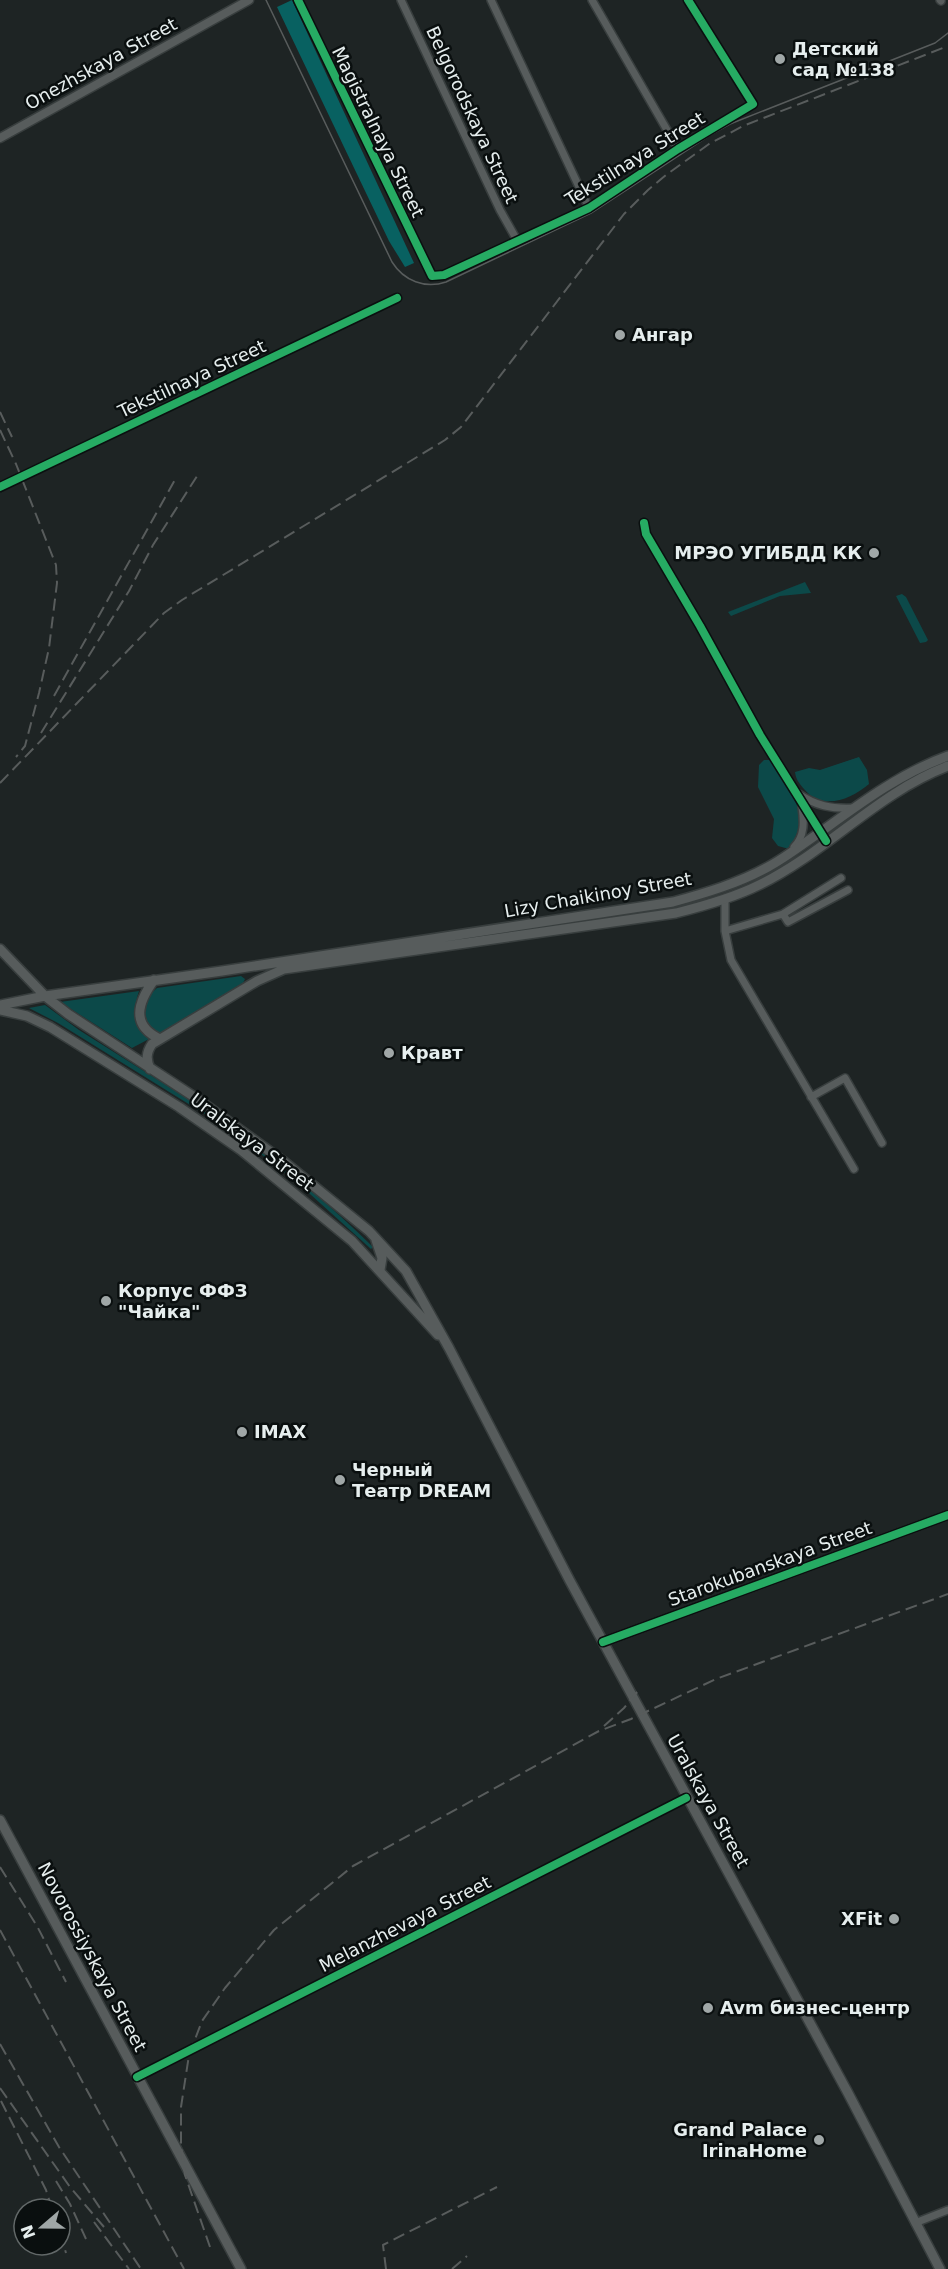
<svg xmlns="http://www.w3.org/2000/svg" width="948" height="2269" font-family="'DejaVu Sans',sans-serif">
  <rect width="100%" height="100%" fill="#1e2424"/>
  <path fill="#0c4949" d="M805 582 811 593 780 596 731 616 728 612Z
    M902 594 906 597 928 640 926 642 920 643 896 596Z
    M859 757 867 770 869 784C850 800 822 811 804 789 799 783 796 780 795 772L809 768 820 770Z
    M764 760H771C790 793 813 812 789 849L778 846 772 838 774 819 758 787 759 765Z
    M241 976 245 979 243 983 159 1034 149 1028 143 1007 148 996 157 988Z
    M139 991C133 1010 133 1025 149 1039L132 1048 60 1002Z
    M45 1005 79 1030 231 1126 229 1129 58 1023 29 1008Z
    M248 1141H252C294 1175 334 1209 373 1247L371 1249 300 1185 251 1146Z"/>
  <path fill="#086161" d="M292 0 414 263 405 267 389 241 277 7Z"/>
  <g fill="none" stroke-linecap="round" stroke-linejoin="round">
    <g stroke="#383e3e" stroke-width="10">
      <path id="minor" d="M298 0 432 276 444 275 589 208 678 149 753 104 688 0
        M401 0 500 210 518 242
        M491 0 589 208
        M592 0 678 149
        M940 0 941 1
        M0 487 397 298
        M644 523 646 534 700 626 760 735 826 841
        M797 793C816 806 831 809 854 808
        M794 847C805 836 804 821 802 807
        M725 899V931L731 960 854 1169
        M783 914 841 878
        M725 931 783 914 788 922 848 890
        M811 1097 845 1078 882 1143
        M137 2077 686 1798
        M915 2223 948 2210"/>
    </g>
    <g stroke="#383e3e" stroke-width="11">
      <path id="tertiary" d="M0 138 249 0
        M603 1642 948 1515"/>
    </g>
    <g stroke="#383e3e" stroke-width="12">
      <path id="secondary" d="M0 949 45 996 68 1014 196 1098 283 1161 369 1231 406 1271 449 1348 570 1581 848 2093 940 2269
        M154 980C138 1002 130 1025 160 1039
        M0 1005 45 996 222 971 673 902C706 893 739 883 768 867 787 857 804 843 822 831 862 802 901 773 948 756
        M0 1010 27 1016 50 1027 179 1107 241 1150 352 1241 438 1335
        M150 1069C146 1059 146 1053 152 1044L257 981 284 969 676 913C704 906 733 898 759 885 827 852 877 793 948 766
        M226 1121 240 1140 241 1150
        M376 1240 382 1258 380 1270
        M0 1820 241 2269"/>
    </g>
    <use href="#minor" stroke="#575c5c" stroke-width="7"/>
    <use href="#tertiary" stroke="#575c5c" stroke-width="8"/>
    <use href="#secondary" stroke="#575c5c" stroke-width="9"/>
    <path stroke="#585c5c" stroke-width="1.5" d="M266 0 392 262C404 281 425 289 446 282L591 213 710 135 730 124 935 43 948 33"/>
    <path stroke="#585c5c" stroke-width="2" stroke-dasharray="12 6" stroke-linecap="butt" d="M0 412 12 437
      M0 430 16 464 50 550 56 565 57 583 49 648 39 693 25 746 16 757
      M54 696 176 478
      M41 733 129 591 153 545 199 473
      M0 783 164 613 182 600 445 440 461 427 624 214 648 190 666 175 709 144 743 126 948 46
      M604 1726 624 1708 637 1692
      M0 1867 37 1926 66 1982
      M0 1930 184 2269
      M0 2044 59 2147 141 2269
      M0 2088 70 2187 104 2227
      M1 2101 46 2190 52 2209
      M56 2181 70 2204 86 2239
      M94 2222 129 2269
      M60 2233 66 2253
      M210 2247 185 2175 181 2145V2107L189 2055 202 2021 225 1988 274 1930 353 1866 599 1731 631 1719 716 1679 948 1594
      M386 2269 383 2245 497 2187
      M452 2269 467 2256"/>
    <g stroke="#0a0f0f" stroke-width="11">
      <path id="cycleway" d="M298 0 432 276 444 275 589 208 678 149 753 104 688 0
        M0 487 397 298
        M644 523 646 534 700 626 760 735 826 841
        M603 1642 948 1515
        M137 2077 686 1798"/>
    </g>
    <use href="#cycleway" stroke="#26ab63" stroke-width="8"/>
  </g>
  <g fill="#a0a7a7" stroke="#0a0f0f" stroke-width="2">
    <circle cx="780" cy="59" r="6"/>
    <circle cx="620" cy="335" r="6"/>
    <circle cx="874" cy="553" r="6"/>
    <circle cx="389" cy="1053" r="6"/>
    <circle cx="106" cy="1301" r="6"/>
    <circle cx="242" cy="1432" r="6"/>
    <circle cx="340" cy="1480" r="6"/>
    <circle cx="894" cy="1919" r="6"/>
    <circle cx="708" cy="2008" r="6"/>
    <circle cx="819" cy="2140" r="6"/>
  </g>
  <g text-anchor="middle" stroke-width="5" stroke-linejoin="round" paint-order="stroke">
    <g font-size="18" font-weight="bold" fill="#e6eeee" stroke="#0a0f0f" text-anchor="start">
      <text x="792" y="55">Детский<tspan x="792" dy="21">сад №138</tspan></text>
      <text x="632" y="341">Ангар</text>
      <text x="862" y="559" text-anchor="end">МРЭО УГИБДД КК</text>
      <text x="401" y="1059">Кравт</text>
      <text x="118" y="1297">Корпус ФФЗ<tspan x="118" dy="21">"Чайка"</tspan></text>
      <text x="254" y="1438">IMAX</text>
      <text x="352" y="1476">Черный<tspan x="352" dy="21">Театр DREAM</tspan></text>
      <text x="882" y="1925" text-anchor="end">XFit</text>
      <text x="720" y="2014">Avm бизнес-центр</text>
      <text x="807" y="2136" text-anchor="end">Grand Palace<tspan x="807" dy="21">IrinaHome</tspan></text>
    </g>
    <g font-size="18" fill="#e6eeee" stroke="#0a0f0f">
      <text transform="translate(101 64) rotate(-29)" y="6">Onezhskaya Street</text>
      <text transform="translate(472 115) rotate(65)" y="6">Belgorodskaya Street</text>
      <text transform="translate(378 132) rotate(64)" y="6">Magistralnaya Street</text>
      <text transform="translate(635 159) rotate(-32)" y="6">Tekstilnaya Street</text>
      <text transform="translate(192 379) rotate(-25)" y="6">Tekstilnaya Street</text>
      <text transform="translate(598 895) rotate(-10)" y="6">Lizy Chaikinoy Street</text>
      <text transform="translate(252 1142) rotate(37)" y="6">Uralskaya Street</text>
      <text transform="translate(770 1564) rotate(-20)" y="6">Starokubanskaya Street</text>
      <text transform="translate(708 1801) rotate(61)" y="6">Uralskaya Street</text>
      <text transform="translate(405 1924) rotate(-27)" y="6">Melanzhevaya Street</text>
      <text transform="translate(92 1957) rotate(62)" y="6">Novorossiyskaya Street</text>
    </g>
  </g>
  <g transform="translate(42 2227) rotate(250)"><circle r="28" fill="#0a0f0f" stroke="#626868" stroke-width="1.5"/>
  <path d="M0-4.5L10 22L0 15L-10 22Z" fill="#a0a7a7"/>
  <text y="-9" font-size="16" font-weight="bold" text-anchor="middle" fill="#e6eeee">N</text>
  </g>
</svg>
